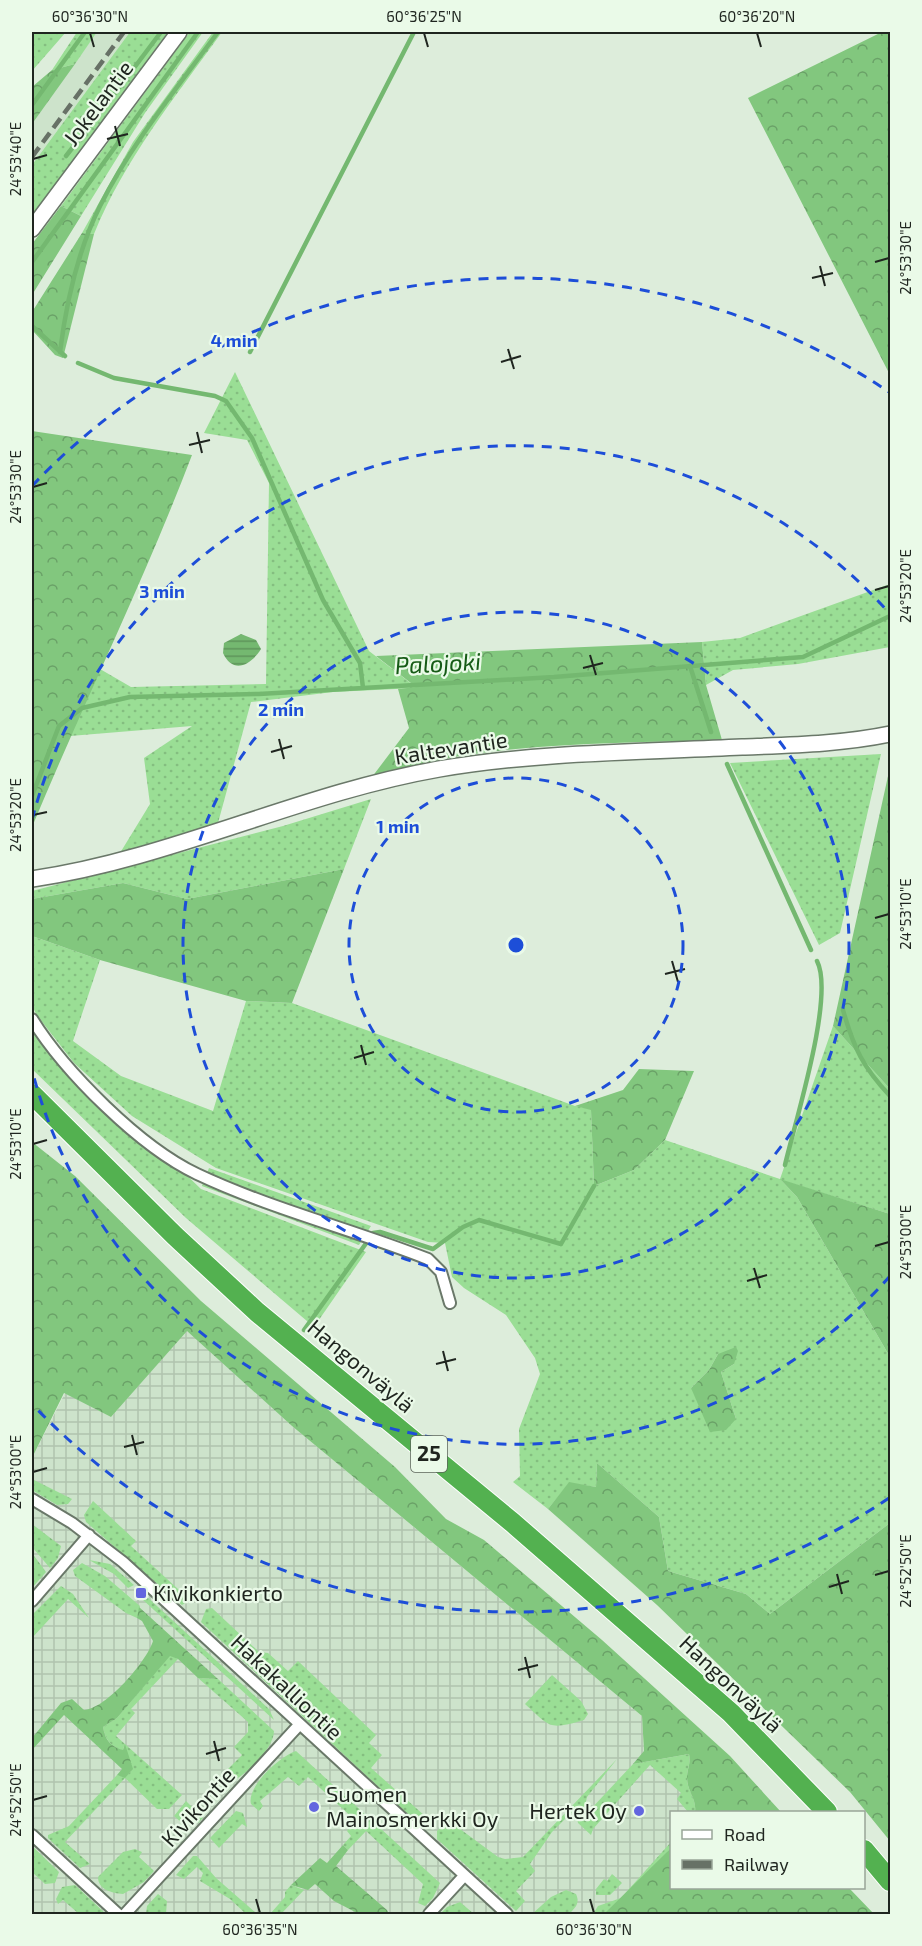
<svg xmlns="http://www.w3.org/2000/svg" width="922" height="1946" font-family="'Exo 2',sans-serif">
  <defs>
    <pattern id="industrial-grid" width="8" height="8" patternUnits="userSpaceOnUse" patternTransform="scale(1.5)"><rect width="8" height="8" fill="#cde3cb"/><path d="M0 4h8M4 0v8" fill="none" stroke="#b0c3ae"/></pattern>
    <pattern id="grass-dots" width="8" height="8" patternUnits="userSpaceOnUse" patternTransform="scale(1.5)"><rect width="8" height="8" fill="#9ade95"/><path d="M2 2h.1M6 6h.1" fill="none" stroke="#84be80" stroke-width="1.8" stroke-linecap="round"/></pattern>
    <pattern id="forest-crowns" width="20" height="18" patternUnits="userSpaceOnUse" patternTransform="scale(1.5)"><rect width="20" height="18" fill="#82c77e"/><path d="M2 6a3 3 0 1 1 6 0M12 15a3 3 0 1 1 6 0" fill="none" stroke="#6aa167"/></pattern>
    <pattern id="water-rules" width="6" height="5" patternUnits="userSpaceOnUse" patternTransform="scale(1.5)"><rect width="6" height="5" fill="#74b870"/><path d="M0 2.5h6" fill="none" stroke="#5f955b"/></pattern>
  </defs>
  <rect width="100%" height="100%" fill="#ddeddb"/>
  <path fill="#cde3cb" d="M97 32H130L32 165V124Z"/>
  <path fill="url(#industrial-grid)" d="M187 1330 292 1426 642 1716 644 1751 713 1812H672L671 1853 608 1914H32V1458L65 1393 111 1417Z"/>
  <path fill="url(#grass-dots)" fill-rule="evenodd" d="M32 32H66L32 71Z
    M77 32H97L75 64 52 70Z
    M130 32H168L32 216V165Z
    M190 32H203L145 113 81 216 61 206Z
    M213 32H222C176 96 124 160 94 234L82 233 133 142Z
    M235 372 369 651 417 688 333 692 251 702 218 823 120 853 150 804 144 758 192 726 70 736 100 669 131 687 266 684 269 483 247 440 204 433Z
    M890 584V647L798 664 733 670 706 685 702 642 740 638Z
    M881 754 840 933 819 945 730 763Z
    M371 799 344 869 187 899 123 883 32 899V891L283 826Z
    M32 936 100 960 73 1041 121 1076 213 1111 246 1001 292 1003 575 1106 591 1109 594 1186 634 1170 665 1140 780 1179 833 1026 890 1089V1214L781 1180 797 1197 890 1357V1523L770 1614 746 1594 668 1571 659 1517 597 1463 596 1487 569 1483 548 1509 513 1482 520 1476 519 1429 540 1374 535 1358 506 1315 464 1288 452 1277 445 1243 428 1242 216 1168 132 1116 74 1063 36 1014 32 1005ZM718 1354 734 1364 721 1372 736 1419 691 1388 709 1370Z
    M32 1026 201 1189 366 1252 314 1327 186 1218 32 1069Z
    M209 1168 371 1226 359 1245 202 1186Z
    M32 1479 72 1499 68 1504 57 1505 32 1490Z
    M93 1501 136 1541 131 1546 190 1600 182 1605 178 1602 86 1522 84 1515Z
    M32 1524 61 1546 58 1558 50 1568 32 1547Z
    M32 1553 46 1572 32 1588Z
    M89 1560 110 1564 134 1585 128 1588 114 1574Z
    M82 1563 105 1576 140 1606 137 1618 126 1613 75 1576 73 1570Z
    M61 1586 73 1594 89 1618 68 1599 32 1638V1615Z
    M145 1595 269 1709 274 1720 142 1599Z
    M212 1608 259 1652 268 1653 288 1671 298 1661 376 1735 369 1743 382 1755 371 1768 425 1816 411 1817 201 1622 206 1609Z
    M170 1655 178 1659 131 1709 135 1713 116 1736 182 1795 169 1809H157L125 1778 65 1842 90 1864 80 1868 48 1838V1835L69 1826 117 1775 125 1777 132 1770 124 1746 123 1751C111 1746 105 1740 103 1727L117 1718Z
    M552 1675 581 1701 588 1714 584 1720C549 1730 551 1728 525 1704Z
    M198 1678 218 1679 274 1731C274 1747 250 1771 236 1779L229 1774 228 1769 242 1755 234 1747 248 1732V1722Z
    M296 1751 440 1883 433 1898 425 1906 418 1903 423 1884 366 1831 348 1850 343 1845 351 1836 347 1831 356 1821 308 1777 299 1786 288 1777 260 1801 263 1806 259 1811 251 1804C246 1787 280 1756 296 1751Z
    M689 1754C691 1764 687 1769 687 1778 687 1791 697 1799 695 1812H688L677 1799 681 1793 650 1765 593 1829 591 1835 578 1823 576 1812H572L552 1832 530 1864 535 1871 516 1891 525 1901 516 1911 437 1839V1831L442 1826H456L498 1857 505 1859 523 1857 617 1759 587 1797 585 1806 590 1810 633 1764Z
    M186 1801 203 1818 198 1823 194 1819 182 1823 174 1816Z
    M236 1811 243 1813 247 1827 242 1824 219 1848 210 1838Z
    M671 1842V1848L614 1908 604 1914H593L598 1906 621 1898Z
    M32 1846 59 1872 55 1883 45 1884 32 1872Z
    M135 1849 142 1852 139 1857 154 1871 144 1882 123 1894C112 1893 98 1890 98 1877L123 1852Z
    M193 1856H197L216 1878 257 1914H246L230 1899 200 1881 203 1873 197 1867 184 1879 176 1875Z
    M612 1874 622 1883 610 1895H596V1889L604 1879 607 1881Z
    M75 1885 106 1914H79L63 1900 58 1904 56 1899 62 1887Z
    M291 1885 304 1890 281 1914H270L285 1897V1892Z
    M566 1890 576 1894C580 1903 576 1907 569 1914H532L551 1897Z
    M158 1894 167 1901 166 1914H146L147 1906Z
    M460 1902 474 1914H440L447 1907Z"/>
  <path fill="url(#forest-crowns)" d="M882 32H890V375L748 98Z
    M75 64 32 124V87L52 70Z
    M61 206 81 216 32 295V244Z
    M82 233 94 234 63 358 55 355 32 330V312Z
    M32 431 192 455C144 581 84 702 32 827Z
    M702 642 706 685 722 740C626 743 528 742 434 761 413 765 393 772 372 777L409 728 398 689 416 687 376 656Z
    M890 767V1089L833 1026Z
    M344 869 292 1003 246 1001 100 960 32 936V899L123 883 187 899Z
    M639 1069 694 1071 665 1140 634 1170 594 1186 591 1110 575 1106 623 1090Z
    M32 1142 75 1176 201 1301 395 1467 446 1519 484 1540 602 1640 730 1756 781 1812H695C697 1799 687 1791 687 1778 687 1769 691 1764 689 1754L633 1764 644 1751 642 1716 292 1426 187 1331 111 1417 64 1393 32 1458Z
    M780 1179 890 1214V1357L797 1197Z
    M736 1347 738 1351 734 1364 721 1372 736 1419 726 1430 710 1432 691 1388 709 1370 718 1354Z
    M597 1463 659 1517 668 1571 746 1594 770 1614 890 1523V1841L850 1792 657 1605 548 1509 569 1482 596 1487Z
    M139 1607 218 1679 198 1678 178 1659 170 1656 117 1718 103 1727C105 1740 111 1747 123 1750L125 1744 133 1769 125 1778 117 1775 122 1769 64 1715 32 1750V1738L61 1703 72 1699 84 1710C106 1709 147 1661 153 1641L142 1621 137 1618Z
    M343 1845 348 1850 336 1866 387 1910 389 1914H359L334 1901 315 1884 308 1890 291 1885 320 1858 327 1863Z
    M671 1848 672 1888H849L874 1914H604Z"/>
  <path fill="url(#water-rules)" d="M241 634 256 640 261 649C251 665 233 675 223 653L224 643Z"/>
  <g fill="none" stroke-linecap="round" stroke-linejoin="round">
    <path stroke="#74b870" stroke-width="4.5" d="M125 80 161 32
      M32 105 85 32
      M66 156 125 80 112 72
      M32 262 198 32
      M32 326 65 356
      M60 352C66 304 78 250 100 206 131 144 177 88 218 32
      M250 352 414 32
      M78 363 114 378 215 396 226 401 252 438 323 600 360 663 363 688
      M690 666 711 732
      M727 764 811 950
      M32 796 59 726 82 708 130 697 259 694 554 677 803 657 890 616
      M843 1010C854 1049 863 1067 890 1096
      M785 1165C795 1122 835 996 817 961
      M373 1233 380 1232 433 1249 463 1227 479 1220 561 1244 594 1186
      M304 1330 367 1242"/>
    <g stroke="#6a7869" stroke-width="14">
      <path id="street" d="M32 1019C65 1072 140 1147 197 1174 271 1209 352 1229 428 1259L441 1272 450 1303
        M32 1499 72 1523 123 1562 507 1914
        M32 1601 89 1535
        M32 1835 118 1914
        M125 1914 299 1725
        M429 1914 464 1876"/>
    </g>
    <g stroke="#6a7869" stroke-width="18">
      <path id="secondary" d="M32 229 179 32
        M32 879C170 859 301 793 439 769 538 752 641 752 742 747 791 745 842 744 890 734"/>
    </g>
    <g stroke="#fff" stroke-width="22">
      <path id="highway" d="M32 1094 175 1236 257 1312 513 1523 731 1713 827 1812
        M864 1850 890 1881"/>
    </g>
    <use href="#street" stroke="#fff" stroke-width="10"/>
    <use href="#secondary" stroke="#fff" stroke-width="15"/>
    <use href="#highway" stroke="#53b150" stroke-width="20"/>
    <path stroke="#677166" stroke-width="4.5" stroke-dasharray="12 6" stroke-linecap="butt" d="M32 157 124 32"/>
  </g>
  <path fill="none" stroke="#1f251f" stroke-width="2" d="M90 33 94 47M424 33 428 47M757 33 761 47M115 126 120 146M107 139 128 134M33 159 47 155M875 262 889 258M820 266 825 286M812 278 833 273M508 349 514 369M501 362 521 356M197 432 202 453M189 445 210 440M33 487 47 483M875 590 889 586M590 655 596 675M583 668 603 663M279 739 284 759M271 752 292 746M33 815 47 812M875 918 889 914M672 961 678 982M665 974 685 969M361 1045 366 1065M354 1058 374 1052M33 1144 47 1140M875 1246 889 1242M754 1268 760 1288M747 1281 767 1275M443 1351 448 1371M436 1364 456 1359M132 1435 137 1455M124 1447 144 1442M33 1472 47 1468M837 1574 842 1594M875 1575 889 1571M829 1587 849 1581M525 1657 530 1678M518 1670 538 1665M214 1741 219 1761M206 1754 226 1748M33 1800 47 1796M256 1899 260 1913M590 1899 594 1913"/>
  <g fill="none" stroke="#1d4ed8" stroke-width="3" stroke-dasharray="10 8">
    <circle cx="516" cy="945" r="167"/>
    <circle cx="516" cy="945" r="333"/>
    <path d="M890 1276A500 500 0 0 1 32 1070M32 820A500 500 0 0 1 890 614"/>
    <path d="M889 1498A667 667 0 0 1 32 1404M32 486A667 667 0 0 1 889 392"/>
  </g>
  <g fill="#6366df" stroke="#eafae8" stroke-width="2">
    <rect x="135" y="1587" width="12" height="12" rx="3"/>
    <circle cx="314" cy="1807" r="6"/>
    <circle cx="639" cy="1811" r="6"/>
  </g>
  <g text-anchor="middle" stroke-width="4.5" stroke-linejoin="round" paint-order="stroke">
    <rect fill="#eafae8" stroke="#5c655b" stroke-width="1.5" x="411" y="1436" width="36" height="36" rx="4.5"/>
    <g font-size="21" font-weight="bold" fill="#1f251f">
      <text x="429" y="1461">25</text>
    </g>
    <g font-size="22" fill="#1f251f" stroke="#eafae8">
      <text transform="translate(98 103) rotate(-53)" y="8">Jokelantie</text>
      <text transform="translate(451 748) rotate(-9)" y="8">Kaltevantie</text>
      <text transform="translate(361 1366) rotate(40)" y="8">Hangonväylä</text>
      <text transform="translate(731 1684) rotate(43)" y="8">Hangonväylä</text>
      <text transform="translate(287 1687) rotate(43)" y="8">Hakakalliontie</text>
      <text transform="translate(198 1807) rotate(-48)" y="8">Kivikontie</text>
    </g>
    <g font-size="22" fill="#1f251f" stroke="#eafae8" text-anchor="start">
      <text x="153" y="1601">Kivikonkierto</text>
      <text x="326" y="1802">Suomen<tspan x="326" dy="25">Mainosmerkki Oy</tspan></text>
      <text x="627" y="1819" text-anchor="end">Hertek Oy</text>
    </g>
    <g font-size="24" font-style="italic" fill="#165b16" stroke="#eafae8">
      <text transform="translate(438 664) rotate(-3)" y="8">Palojoki</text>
    </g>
  </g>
  <circle cx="516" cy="945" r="9" fill="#1d4ed8" stroke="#eafae8" stroke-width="3"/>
  <g font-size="18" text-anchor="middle" font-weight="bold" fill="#1d4ed8" stroke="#eafae8" stroke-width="4.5" stroke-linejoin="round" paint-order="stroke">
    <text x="234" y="347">4 min</text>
    <text x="162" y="598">3 min</text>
    <text x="281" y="716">2 min</text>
    <text x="398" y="833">1 min</text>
  </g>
  <rect width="922" height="1946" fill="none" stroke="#eafae8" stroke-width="66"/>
  <rect x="670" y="1811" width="195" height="78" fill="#eafae8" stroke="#99a598" stroke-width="1.5"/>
  <rect x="682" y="1830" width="30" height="9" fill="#ffffff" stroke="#99a598" stroke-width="1.5"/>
  <text x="724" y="1841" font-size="18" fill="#1f251f">Road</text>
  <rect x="682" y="1860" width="30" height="9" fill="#677166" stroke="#99a598" stroke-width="1.5"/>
  <text x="724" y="1871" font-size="18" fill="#1f251f">Railway</text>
  <rect x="33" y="33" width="856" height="1880" fill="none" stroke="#1f251f" stroke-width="2"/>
  <g font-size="15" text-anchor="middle" fill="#1f251f">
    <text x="90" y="22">60°36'30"N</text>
    <text x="424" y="22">60°36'25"N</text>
    <text x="757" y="22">60°36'20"N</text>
    <text transform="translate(16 159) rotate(-90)" y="5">24°53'40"E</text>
    <text transform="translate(906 258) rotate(-90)" y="5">24°53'30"E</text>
    <text transform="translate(16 487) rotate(-90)" y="5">24°53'30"E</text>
    <text transform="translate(906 586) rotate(-90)" y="5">24°53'20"E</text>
    <text transform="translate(16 815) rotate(-90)" y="5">24°53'20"E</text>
    <text transform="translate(906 914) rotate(-90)" y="5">24°53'10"E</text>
    <text transform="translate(16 1144) rotate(-90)" y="5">24°53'10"E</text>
    <text transform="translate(906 1242) rotate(-90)" y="5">24°53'00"E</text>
    <text transform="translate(16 1472) rotate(-90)" y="5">24°53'00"E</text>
    <text transform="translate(906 1571) rotate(-90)" y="5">24°52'50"E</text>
    <text transform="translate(16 1800) rotate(-90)" y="5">24°52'50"E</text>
    <text x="260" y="1935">60°36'35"N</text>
    <text x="594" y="1935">60°36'30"N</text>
  </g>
</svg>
